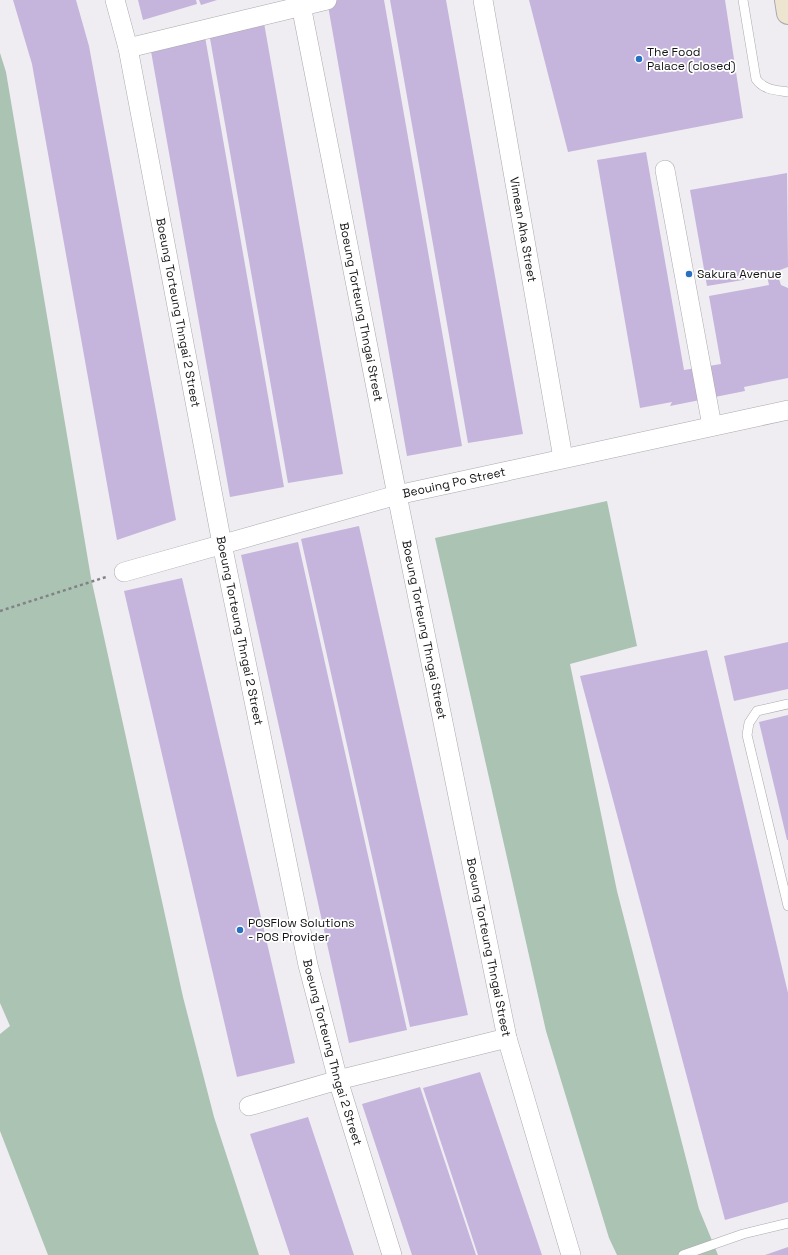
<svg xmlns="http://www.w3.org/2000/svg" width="788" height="1255" font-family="'Space Grotesk',sans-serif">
  <rect width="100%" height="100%" fill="#efedf2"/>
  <path fill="#aac3b2" d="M0 53 6 72 91 578 183 997 214 1117 259 1255H48L0 1131V1034L10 1026 0 1003Z
    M607 501 637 646 570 664 617 891 699 1209 718 1255H617L609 1238 546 1031 435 538Z"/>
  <path fill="#c5b5dc" d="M13 0H76L89 46 176 520 117 540 32 64Z
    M138 0H196L197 4 143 20Z
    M199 0H217L201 5Z
    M327 0H384L462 446 407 456Z
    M390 0H446L523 434 468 443Z
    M529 0H725L743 118 568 152Z
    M263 17 343 474 288 483 208 27Z
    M204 31 284 487 230 497 149 40Z
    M646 152 684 370 721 364 709 296 769 285 767 276 707 286 690 190 787 173 788 267 780 270 778 276 781 285 788 288V378L744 387 745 391 670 406 672 402 640 408 597 160Z
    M359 526 468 1015 410 1027 301 539Z
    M298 542 407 1030 349 1043 241 555Z
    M182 578 295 1063 237 1077 124 591Z
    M788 642V689L734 701 724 656Z
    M707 650 788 993V1202L725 1220 580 676Z
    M788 715V840H787L759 722Z
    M480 1072 542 1255H478L423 1088Z
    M420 1087 476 1255H412L362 1104Z
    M308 1117 354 1255H290L250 1134Z
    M788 1247V1255H765Z"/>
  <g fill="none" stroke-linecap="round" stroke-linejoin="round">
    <g stroke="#aaa8ad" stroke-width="10">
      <path id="lane" d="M743 0 756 79C764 90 775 90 788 92
        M788 704 757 711 749 723 747 735 788 906
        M683 1255 743 1234 788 1223"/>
    </g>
    <g stroke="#aaa8ad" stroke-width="20">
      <g id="street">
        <path id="s1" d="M115 0 128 48 222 544 308 965 338 1080 392 1255"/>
        <path id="s2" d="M300 0 397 495 507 1038 571 1255"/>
        <path id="s3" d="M483 0 563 458"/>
        <path d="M128 48 327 0"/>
        <path d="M665 170 712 426"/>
        <path id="s4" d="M124 572 397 495 788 410"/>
        <path d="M249 1106 338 1080 507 1038"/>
      </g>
    </g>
    <g stroke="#aaa8ad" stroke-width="24">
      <path id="secondary" d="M786 0 788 13"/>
    </g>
    <path stroke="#838185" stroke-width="2.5" stroke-dasharray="3 3" stroke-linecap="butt" d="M0 611 106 577"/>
    <use href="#lane" stroke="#fff" stroke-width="9"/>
    <use href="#street" stroke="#fff" stroke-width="19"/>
    <use href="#secondary" stroke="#eee5d1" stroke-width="22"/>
  </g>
  <g fill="#2871c1" stroke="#fff" stroke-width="1.5">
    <circle cx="639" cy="59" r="4"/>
    <circle cx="689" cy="274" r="4"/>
    <circle cx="240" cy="930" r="4"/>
  </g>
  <g text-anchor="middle" stroke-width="3.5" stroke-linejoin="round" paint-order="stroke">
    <g font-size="12" fill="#141315" stroke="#fff" text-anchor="start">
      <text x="647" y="56">The Food<tspan x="647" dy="14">Palace (closed)</tspan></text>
      <text x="697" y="278">Sakura Avenue</text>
      <text x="248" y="927">POSFlow Solutions<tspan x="248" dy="14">- POS Provider</tspan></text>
    </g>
    <g font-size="12" fill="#141315" stroke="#fff">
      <text dy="4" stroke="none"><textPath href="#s3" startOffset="233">Vimean Aha Street</textPath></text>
      <text dy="4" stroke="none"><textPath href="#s2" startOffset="318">Boeung Torteung Thngai Street</textPath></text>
      <text dy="4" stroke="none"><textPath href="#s1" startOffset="319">Boeung Torteung Thngai 2 Street</textPath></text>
      <text dy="4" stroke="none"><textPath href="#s4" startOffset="342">Beouing Po Street</textPath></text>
      <text dy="4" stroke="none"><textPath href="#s2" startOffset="642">Boeung Torteung Thngai Street</textPath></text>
      <text dy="4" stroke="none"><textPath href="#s1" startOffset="643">Boeung Torteung Thngai 2 Street</textPath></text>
      <text dy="4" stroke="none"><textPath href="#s2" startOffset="966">Boeung Torteung Thngai Street</textPath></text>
      <text dy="4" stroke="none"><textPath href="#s1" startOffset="1075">Boeung Torteung Thngai 2 Street</textPath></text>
    </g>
  </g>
</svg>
